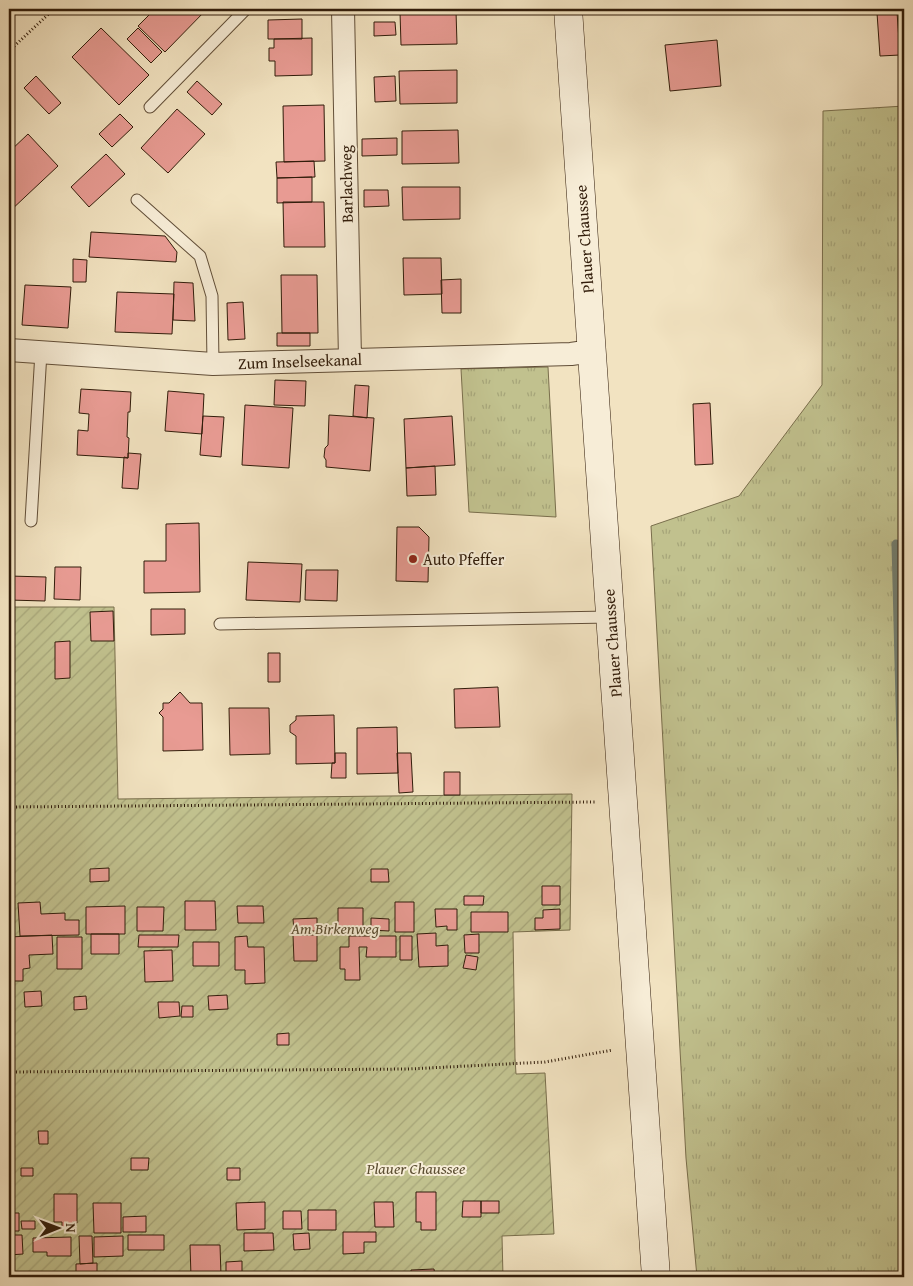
<svg xmlns="http://www.w3.org/2000/svg" width="913" height="1286" font-family="'Gentium Book Plus',serif">
  <defs>
    <pattern id="grass-tufts" width="24" height="20" patternUnits="userSpaceOnUse" patternTransform="scale(1.25)"><rect width="24" height="20" fill="#c1c18e"/><path d="M3 7l-1-3M5 7V3M7 7l1-3M15 17l-1-3M17 17v-4M19 17l1-3" fill="none" stroke="#a6a579"/></pattern>
    <pattern id="garden-furrows" width="10" height="10" patternUnits="userSpaceOnUse" patternTransform="scale(1.25)"><rect width="10" height="10" fill="#c1c18e"/><path d="M-1 1l2-2M0 10L10 0M9 11l2-2" fill="none" stroke="#a6a579"/></pattern>
  </defs>
  <rect width="100%" height="100%" fill="#f2e3c1"/>
  <filter id="stains"><feTurbulence type="fractalNoise" baseFrequency=".004" numOctaves="4"/><feColorMatrix values="0 0 0 0 .2 0 0 0 0 .09 0 0 0 0 .02 0 0 0 .5 -.17"/></filter>
  <radialGradient id="worn" r=".72"><stop offset=".6" stop-color="#630" stop-opacity="0"/><stop offset="1" stop-color="#630" stop-opacity=".3"/></radialGradient>
  <path fill="url(#grass-tufts)" stroke="#796e4c" d="M904 106V1277H697L686 1158 651 526 739 496 822 385 823 111Z
    M548 367 556 517 469 512 461 369Z"/>
  <path fill="url(#garden-furrows)" stroke="#796e4c" d="M9 607H114L118 799 572 794 570 930 513 932 515 1058 516 1074 545 1073 554 1234 502 1236 503 1277H9Z"/>
  <g fill="none" stroke-linecap="round" stroke-linejoin="round">
    <path stroke="#717d70" stroke-width="9" d="M896 544 904 856"/>
  </g>
  <path fill="#e89b93" stroke="#311c0a" d="M155 9H205L206 10 165 52 138 26Z
    M775 9H832V12L775 14Z
    M456 11 457 44 401 45 400 12Z
    M897 12 900 55 880 56 877 13Z
    M302 19V39H268V20Z
    M374 22H395L396 35 374 36Z
    M101 28 149 75 119 105 72 57Z
    M138 28 162 52 151 63 127 39Z
    M312 38V75L275 76V61H269V48H274V39Z
    M717 40 721 86 670 91 665 45Z
    M457 70V103L400 104 399 71Z
    M36 76 61 103 49 114 24 88Z
    M395 76 396 101 375 102 374 77Z
    M197 81 222 104 212 115 187 92Z
    M324 105 325 161 284 162 283 106Z
    M177 109 205 134 168 173 141 148Z
    M120 114 133 127 112 147 99 134Z
    M458 130 459 163 402 164V131Z
    M28 134 58 166 9 212V152Z
    M397 138V155L362 156V139Z
    M106 154 125 174 89 207 71 187Z
    M314 161 315 177 277 178 276 162Z
    M312 177V202L277 203V178Z
    M402 187H460V219L403 220Z
    M364 190H388L389 206 364 207Z
    M283 202H324L325 247H284Z
    M91 232 165 236 177 252 176 262 89 257Z
    M403 258H441L442 294 404 295Z
    M73 259 87 260 86 282H73Z
    M281 275H317L318 333H282Z
    M461 279V313H442L441 280Z
    M174 282 193 283 195 321 173 320Z
    M25 285 71 287 68 328 22 325Z
    M117 292 174 294 172 334 115 332Z
    M243 302 245 339 228 340 227 303Z
    M277 333H310V346H277Z
    M275 380 306 381 305 406 274 405Z
    M355 385 369 386 367 418 353 416Z
    M81 389 131 392 130 412H128L127 437 129 438 128 458 77 455 78 430 88 431 89 414 79 413Z
    M168 391 204 394 202 434 165 431Z
    M710 403 713 464 695 465 693 404Z
    M245 405 293 408 289 468 242 465Z
    M329 415 374 418 370 471 326 467V460L324 457 325 448 328 445Z
    M203 416 224 417 221 457 200 455Z
    M452 416 455 465 406 468 404 419Z
    M128 453 141 454 138 489 122 488 124 457 128 458Z
    M9 455H14L11 491H9Z
    M435 466 436 495 407 496 406 468Z
    M199 523 200 592 144 593V561H166V524Z
    M397 527H419L429 537 428 582 396 581Z
    M248 562 302 564 300 602 246 600Z
    M55 567H81L80 600 54 599Z
    M306 570H338L337 601 305 600Z
    M9 576 46 577 45 601 9 600Z
    M151 609H185V634L151 635Z
    M113 611 114 641H91L90 612Z
    M70 641V678L55 679V642Z
    M268 653H280V682H268Z
    M498 687 500 727 455 728 454 689Z
    M180 692 190 703H202L203 750 163 751V717L159 713 163 709V703H169Z
    M229 708H269L270 754 230 755Z
    M334 715 335 763 296 764V736L290 732V725L296 720V716Z
    M397 727 398 773 357 774V728Z
    M335 753H346V778H331L332 763H335Z
    M397 753H411L413 792 399 793Z
    M444 772H460V795H444Z
    M109 868V881L90 882V869Z
    M371 869H388L389 882H371Z
    M542 886H560V905H542Z
    M464 896H484L483 905H464Z
    M185 901H215L216 930H185Z
    M40 902 41 914 65 913V920H79V935L20 936 18 903Z
    M395 902H414V932H395Z
    M125 906V934H86V907Z
    M237 906H263L264 923H238Z
    M137 907H164L163 931H137Z
    M338 908H363V933L324 934 323 926H338Z
    M435 909H457V930H447V926L436 927Z
    M560 909V929L535 930V918H543V910Z
    M471 912H508V932H471Z
    M317 918V931H294L293 919Z
    M371 918 389 919V931L371 930Z
    M436 933V946L448 945V966L419 967 417 934Z
    M91 934H119V954H91Z
    M479 934V953H465L464 935Z
    M52 935 53 954 29 955 30 968 23 969V981H9V937Z
    M139 935H179L178 947H138Z
    M293 935H317V961H294Z
    M247 936 248 947H264L265 983 245 984V970H235V937Z
    M349 936H396V957H366L367 947H359L360 980H345V969H340V947H349Z
    M400 936H412V960H400Z
    M57 937H82V969H57Z
    M193 942H219V966H193Z
    M172 950 173 981 145 982 144 951Z
    M466 955 478 957 476 970 463 968Z
    M41 991 42 1006 25 1007 24 992Z
    M227 995 228 1009 209 1010 208 996Z
    M86 996 87 1009 74 1010V997Z
    M158 1002H179L180 1016 159 1018Z
    M182 1006H193V1017H181Z
    M289 1033V1045H277V1034Z
    M38 1131H48V1144H39Z
    M131 1158H149L148 1170H131Z
    M21 1168H33V1176H21Z
    M227 1168H240V1180H227Z
    M416 1192H436V1230H421V1222H416Z
    M54 1194H77V1223L73 1222 72 1229 62 1228V1222H54Z
    M463 1201H481V1217H462Z
    M481 1201H499V1213H481Z
    M265 1202V1229L237 1230 236 1203Z
    M374 1202H393L394 1227H375Z
    M93 1203H121V1233H94Z
    M308 1210H336V1230H308Z
    M283 1211H301L302 1229H283Z
    M9 1213H19V1231H9Z
    M146 1216V1232H123V1217Z
    M21 1221H35V1229H22Z
    M343 1232H376V1242H364V1253L343 1254Z
    M244 1233H273L274 1250 244 1251Z
    M309 1233 310 1249 294 1250 293 1234Z
    M9 1235H22L23 1254 9 1255Z
    M128 1235H164V1250H128Z
    M79 1236H92L93 1263 80 1264Z
    M123 1236V1256L94 1257V1237Z
    M71 1237V1256H47V1252H33V1238Z
    M190 1245H220L221 1275 191 1276Z
    M242 1261V1276H226V1262Z
    M97 1263V1277H76V1264Z
    M434 1269 435 1277H411V1270Z"/>
  <g fill="none" stroke-linecap="round" stroke-linejoin="round">
    <g stroke="#614e38" stroke-width="13">
      <path id="lane" d="M150 107 246 9
        M137 200 200 256 212 296 213 364
        M31 521 41 352
        M220 624 610 617"/>
    </g>
    <g stroke="#614e38" stroke-width="24">
      <path id="street" d="M343 9 350 359
        M9 350 213 364 571 354 592 351"/>
    </g>
    <g stroke="#311c0a" stroke-width="29">
      <path id="secondary" d="M568 9 656 1277"/>
    </g>
    <path stroke="#311c0a" stroke-width="3" stroke-dasharray="1 2.5" stroke-linecap="butt" d="M9 51 54 9
      M9 807 595 802
      M9 1072 409 1069 545 1062 613 1050"/>
    <use href="#lane" stroke="#f7edd7" stroke-width="11"/>
    <use href="#street" stroke="#f7edd7" stroke-width="22"/>
    <use href="#secondary" stroke="#f7edd7" stroke-width="28"/>
  </g>
  <circle fill="#8f2418" stroke="#f7edd7" stroke-width="2" cx="413" cy="559" r="5"/>
  <g text-anchor="middle" stroke-width="4" stroke-linejoin="round" paint-order="stroke">
    <g font-size="16" fill="#311c0a" stroke="#f7edd7">
      <text transform="translate(346 184) rotate(-91)" y="6">Barlachweg</text>
      <text transform="translate(584 239) rotate(-94)" y="6">Plauer Chaussee</text>
      <text transform="translate(300 361) rotate(-2)" y="6">Zum Inselseekanal</text>
      <text transform="translate(612 643) rotate(-94)" y="6">Plauer Chaussee</text>
    </g>
    <g font-size="16" fill="#311c0a" stroke="#f7edd7" text-anchor="start">
      <text x="423" y="565">Auto Pfeffer</text>
    </g>
    <g font-size="16" font-style="italic" fill="#5c4e32" stroke="#f7edd7">
      <text x="335" y="934">Am Birkenweg</text>
      <text x="416" y="1174">Plauer Chaussee</text>
    </g>
  </g>
  <rect width="913" height="1286" fill="none" stroke="#f2e3c1" stroke-width="30"/>
  <rect x="10" y="10" width="893" height="1266" fill="none" stroke="#311c0a" stroke-width="2.5"/>
  <rect x="15" y="15" width="883" height="1256" fill="none" stroke="#311c0a"/>
  <g transform="translate(58 1228) rotate(89)" stroke="#f7edd7" stroke-width="4" paint-order="stroke">
  <path d="M0-4L9 19L0 12L-9 19Z" fill="#311c0a"/>
  <text y="-8" font-size="14" font-weight="bold" text-anchor="middle" fill="#311c0a">N</text>
  </g>
  <rect width="100%" height="100%" filter="url(#stains)"/>
  <rect width="100%" height="100%" fill="url(#worn)"/>
</svg>
